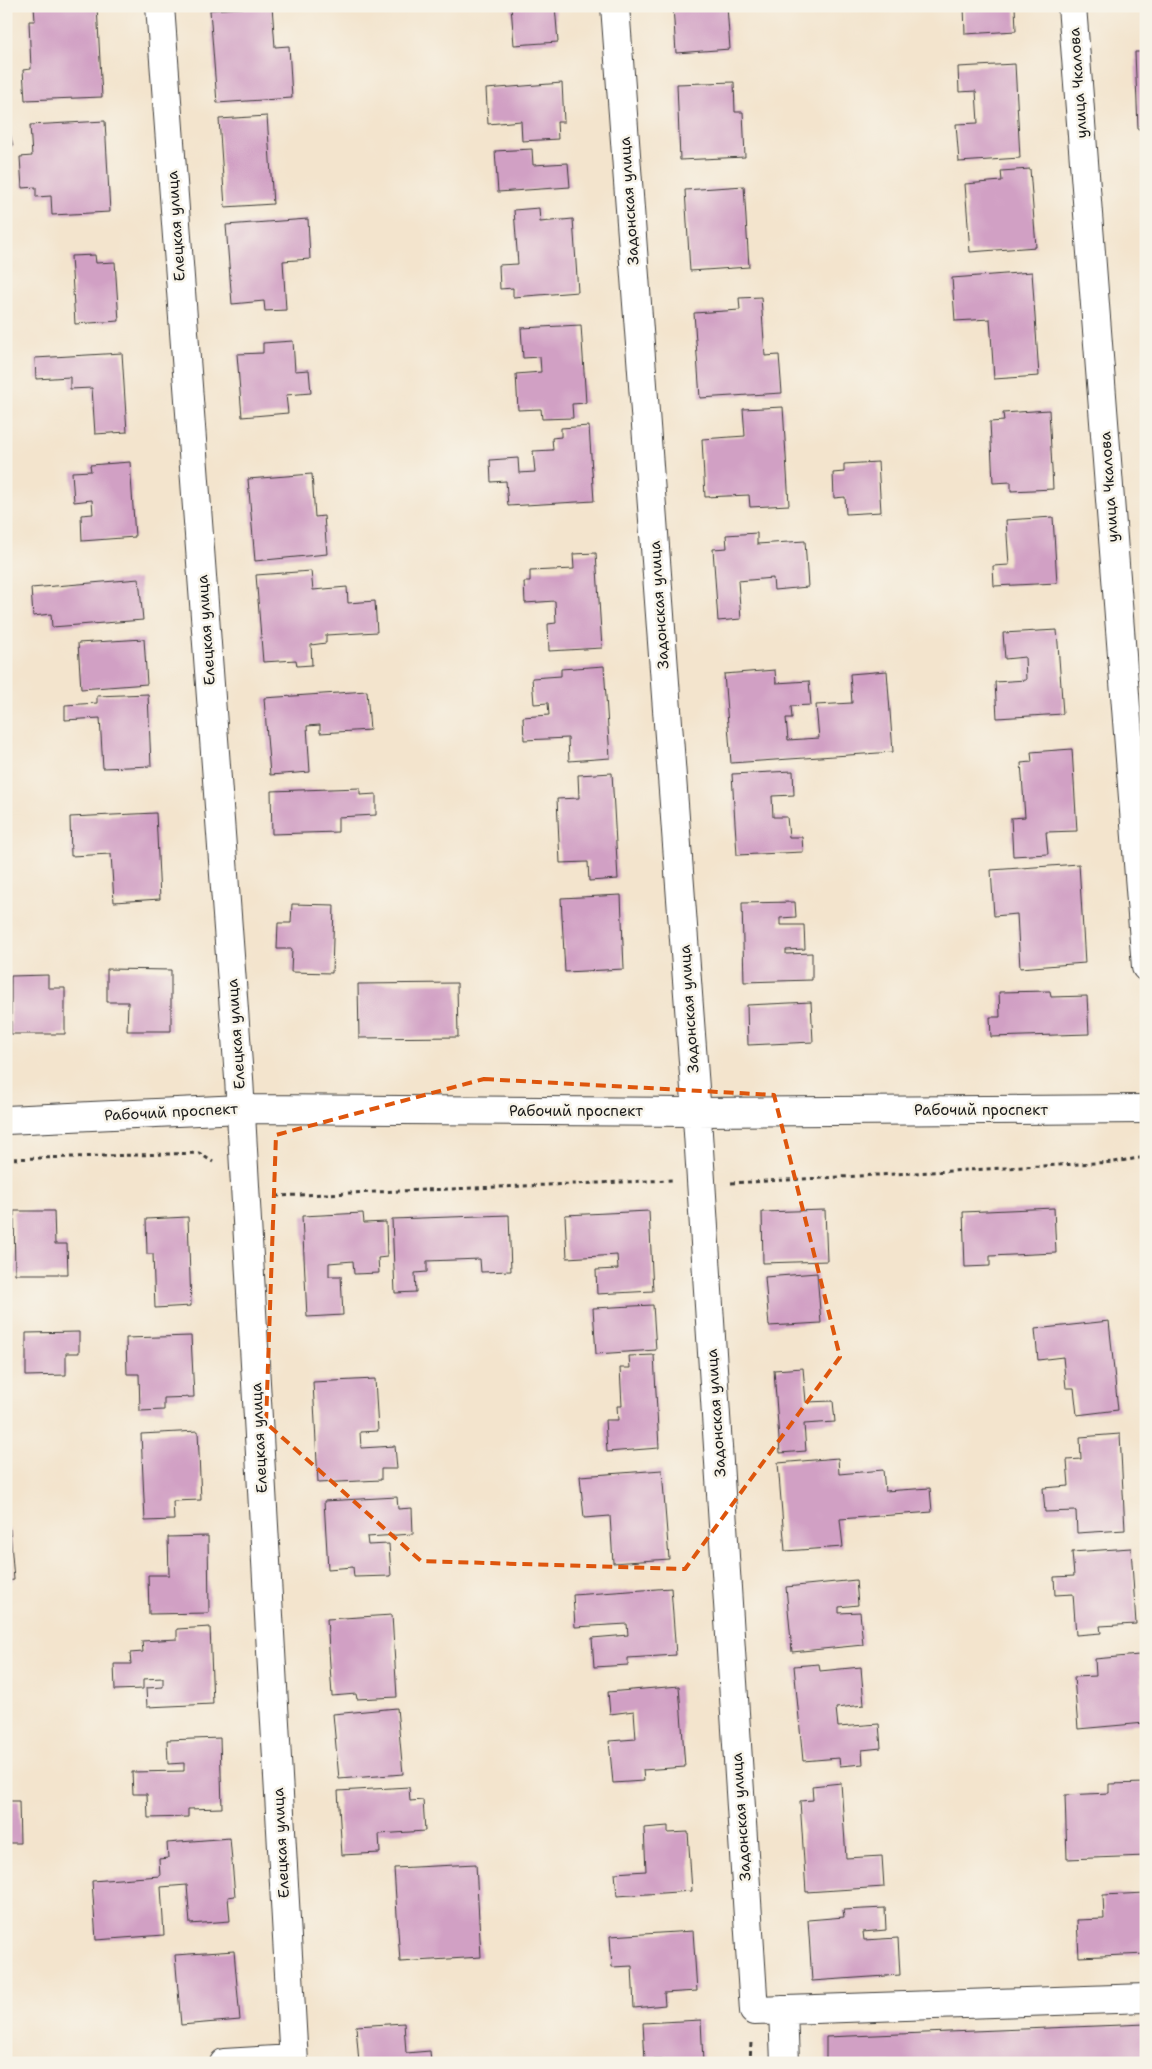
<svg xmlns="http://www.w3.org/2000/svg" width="1152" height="2069" font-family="'Shantell Sans',sans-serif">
  <rect width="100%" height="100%" fill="#f7f3e8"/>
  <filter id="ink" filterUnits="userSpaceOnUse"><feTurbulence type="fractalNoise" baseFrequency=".02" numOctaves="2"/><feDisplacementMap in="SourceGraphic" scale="10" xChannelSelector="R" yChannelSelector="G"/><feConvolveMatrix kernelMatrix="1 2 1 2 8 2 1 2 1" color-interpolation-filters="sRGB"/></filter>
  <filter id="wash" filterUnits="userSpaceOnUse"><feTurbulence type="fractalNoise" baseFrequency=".0096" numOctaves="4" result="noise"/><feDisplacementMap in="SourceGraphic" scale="20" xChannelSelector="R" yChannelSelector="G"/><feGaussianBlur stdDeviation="1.12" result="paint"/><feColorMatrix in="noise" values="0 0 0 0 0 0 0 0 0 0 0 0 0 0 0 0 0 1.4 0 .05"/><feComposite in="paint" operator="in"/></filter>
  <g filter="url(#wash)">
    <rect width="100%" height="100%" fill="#f3e4cd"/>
    <g id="blocks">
      <path fill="#d1a0c4" d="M34 6H97L102 97 25 100 23 70 31 69 29 21H35Z
        M272 6 275 47 289 46 292 98 217 103 210 10Z
        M511 6H555L558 42 514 45Z
        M673 6H727L730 49 676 53Z
        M964 6H1015L1016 31 965 34Z
        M1135 52H1146V129H1138Z
        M1015 64 1020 158 959 162 956 124 978 123 976 91 959 92 958 67Z
        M734 82 735 112H743L745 157 680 160 677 84Z
        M562 83 564 122H557L558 139 522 141 521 121 488 124 486 89Z
        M6 116 13 146 6 147Z
        M267 116 273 204 225 207 219 119Z
        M105 121 110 212 52 215 51 196 36 197V187L22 188 20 157 32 156 30 125Z
        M532 149 533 165 568 163 570 187 498 192 495 151Z
        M1030 169 1036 247 970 252 965 184 1002 181 1001 171Z
        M744 186 749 267 690 271 685 190Z
        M539 208 540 222 573 219 578 292 513 297V288L500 289 499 265 518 264 514 210Z
        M308 219 310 259 283 261 286 310 265 311 264 301 232 304 226 225Z
        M95 255 96 263 115 262 119 321 75 324 71 256Z
        M1032 272 1039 376 994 379 990 319 955 321 952 278Z
        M761 297 765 356 779 355 782 393 700 398 694 313 740 310 739 298Z
        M581 325 586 403 572 404 573 418 542 419 541 409 518 410 516 374 541 372 540 357 523 358 521 328Z
        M293 341 295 371 309 370 311 393 286 395 288 413 242 417 237 354 263 353V343Z
        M122 353 127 432 95 434 92 388 70 389V377L36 379 35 358Z
        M783 407 789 505 750 507 749 495 705 497 702 439 745 436 743 409Z
        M1049 410 1053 489 1011 491V482L993 483 990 422 1004 421 1003 413Z
        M589 426 594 501 508 506 506 481 491 482 490 460 518 458 519 473 535 472 533 451 553 450 552 438 561 437V428Z
        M130 462 135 537 82 541 81 515 93 514 92 500 74 502 72 472 91 471 90 465Z
        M878 462 881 512 846 514 845 497 834 498 833 473 844 472V464Z
        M312 474 315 517 324 516 327 554 255 561 248 479Z
        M1053 517 1057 583 994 586 993 566 1009 565 1006 520Z
        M757 533V544L805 541 808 587 774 590 773 578 738 581 741 619 718 621 713 549 727 548 726 535Z
        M596 553 602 648 549 651 548 624 556 623 555 601 525 603 524 582H530V571L574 569 573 554Z
        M311 571 313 590 347 587 348 603 375 601 377 632 326 635V643L311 645 312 665 297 666 296 660 263 662 256 575Z
        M139 579 143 620 52 627 51 614 33 616 31 588Z
        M1057 630 1063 714 997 718 995 682 1026 680 1025 657 1005 659 1003 633Z
        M144 639 147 684 81 689 78 643Z
        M604 666 610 758 569 761 568 738 524 740 523 717 549 715 548 703 534 704 532 678 561 676V669Z
        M775 670 776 683 809 681 811 705 791 706 792 718H786L788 740 819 738 816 705 852 703 850 674 887 671 893 752 731 763 724 674Z
        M367 691 370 730 320 733V725L307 726 310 772 270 775 264 698Z
        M148 694 151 766 103 768 100 718 65 720V705L97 703V696Z
        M1072 749 1077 831 1046 832 1048 854 1013 856 1011 818 1025 817 1021 763 1032 762 1031 752Z
        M793 771 794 795 772 796 773 817H787L789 837H802L803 852 737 855 732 774Z
        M612 773 618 879 589 881 588 862 560 863 557 799 579 798 578 775Z
        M360 788V795L376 794V815L338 817V832L272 834 271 791Z
        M156 813 160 899 114 902 111 854 71 856 70 817Z
        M1079 864 1085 963 1020 968 1017 914 994 916 991 870Z
        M621 895 624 969 565 972 561 898Z
        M795 902 796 917 780 918V925H804L805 949 786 950V954L812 953V980L744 982 742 903Z
        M292 904 334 905 332 973 291 972 292 949H277L278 923H291Z
        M107 969 171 970V1031H127L128 1002H107Z
        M48 975V988H65V1034H11V976Z
        M457 983 458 1037 359 1038 358 984Z
        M1050 991 1051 997 1087 996 1089 1034 991 1037 990 1017H1000L999 992Z
        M811 1002 813 1042 748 1045 747 1005Z
        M1054 1208 1056 1253 990 1256V1266L965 1267 963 1212Z
        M825 1210 827 1261 763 1263 762 1212Z
        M14 1211H54L55 1244H67L68 1274H15Z
        M649 1211 653 1291 597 1294 596 1270 618 1269 617 1255 567 1258 565 1215Z
        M363 1213 364 1223 386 1222 387 1257 378 1258 379 1273 354 1274 353 1261 329 1263V1276H341L343 1315 307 1317 302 1216Z
        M509 1215 511 1271 481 1272 480 1259 427 1261V1272L415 1273 416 1292 395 1293 392 1219Z
        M188 1217 191 1306 155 1308 153 1254H147L146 1219Z
        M817 1273 821 1323 769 1326 765 1277Z
        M653 1305 656 1350 596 1354 593 1308Z
        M1109 1321 1118 1410 1077 1415 1074 1388H1066L1063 1357 1038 1360 1035 1329Z
        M79 1332V1353H66V1375L26 1376V1333Z
        M191 1336 194 1397 164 1398V1410L140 1411 139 1374H127L126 1338Z
        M654 1355 659 1448 607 1452 605 1420H618L617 1406H622L620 1368H630L629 1356Z
        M803 1368 806 1402 833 1401 835 1422 804 1424 806 1451 780 1453 774 1370Z
        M375 1379 378 1431 360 1432 361 1448 395 1446 397 1469H381V1480L318 1483 313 1382Z
        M198 1431 201 1500 173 1501 174 1520 145 1521 141 1434Z
        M1120 1434 1125 1530 1077 1533 1076 1511 1045 1512 1043 1488 1069 1486 1067 1460 1081 1459 1080 1437Z
        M838 1458 839 1474 883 1470 885 1491 930 1488 932 1512 840 1519 843 1547 785 1551 778 1463Z
        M662 1470 669 1559 613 1563 610 1516 584 1518 580 1476Z
        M397 1497 398 1509 412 1508 413 1534 367 1537 368 1545 389 1544 391 1576 354 1577 353 1567 328 1569 324 1501Z
        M6 1529H10L14 1580 6 1581Z
        M208 1536 209 1613 149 1614 148 1575H169L168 1537Z
        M1131 1548 1136 1624 1100 1626 1101 1633 1076 1635 1073 1594 1055 1595 1054 1577 1074 1576 1072 1552Z
        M856 1580 858 1605 839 1607V1613L860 1612 863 1645 792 1652 786 1587Z
        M671 1588 676 1655 628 1658V1665L594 1667 592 1638 628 1635 627 1624 575 1627 573 1595Z
        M392 1615 397 1697 357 1699 356 1694 332 1696 327 1619Z
        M210 1627 213 1704 147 1707 146 1688 163 1687V1678L143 1679V1689L115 1690 114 1664H131L130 1653 143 1652 142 1641 177 1639V1629Z
        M1139 1655 1145 1723 1078 1729 1074 1677 1096 1676 1095 1659Z
        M819 1664 820 1671 861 1667 864 1705 836 1708 838 1727 879 1724 881 1748 862 1750 863 1764 840 1766 839 1758 803 1761 794 1666Z
        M679 1686 685 1767 643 1770 644 1781 613 1783 609 1741 636 1739 634 1711 610 1714 608 1692Z
        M397 1708 403 1774 339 1779 333 1714Z
        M220 1738 222 1808 188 1809V1817L148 1818 147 1794H133L132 1772 184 1771V1763L168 1764 167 1740Z
        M841 1783 846 1858 882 1856 884 1887 806 1892 800 1801 813 1800 812 1786Z
        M1146 1783V1856L1067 1859 1065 1795 1109 1793V1784Z
        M409 1787 410 1801 423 1800 425 1831 379 1834 380 1853 342 1855 338 1791Z
        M6 1801H19L20 1843H6Z
        M668 1826V1833L688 1832 692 1891 617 1896 615 1873 646 1871 644 1828Z
        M230 1838 235 1896 228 1897 230 1921 190 1924 187 1885 161 1887 164 1935 96 1940 92 1881 160 1876 159 1859 168 1858 167 1843Z
        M476 1864 481 1957 400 1962 394 1868Z
        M1146 1893V1954L1079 1957 1077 1920 1104 1919 1103 1895Z
        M885 1908 886 1930 863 1932 864 1940 898 1938 900 1975 812 1981 808 1920 844 1917 843 1910Z
        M693 1931 697 1991 664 1993 665 2005 634 2008 632 1966 612 1967 610 1936Z
        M234 1951 240 2020 181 2025 175 1955Z
        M701 2020 703 2063H661V2060H645L643 2023Z
        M404 2023 406 2053 430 2051 431 2063H359L356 2026Z
        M1146 2024V2063H826V2037Z"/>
    </g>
  </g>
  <g filter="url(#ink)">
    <use href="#blocks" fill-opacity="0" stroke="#3c3a37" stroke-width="1"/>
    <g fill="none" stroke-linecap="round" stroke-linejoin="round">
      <g stroke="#3c3a37" stroke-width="30">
        <path id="minor" d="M160 6 239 1078 294 2063
          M615 6 696 1102 754 2011 1146 1998
          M1072 6 1146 967
          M6 1120 241 1109 696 1112 1146 1109
          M783 2010 785 2063
          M224 2063 294 2059"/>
      </g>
      <path stroke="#3c3a37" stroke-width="3" stroke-dasharray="4 4" stroke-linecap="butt" d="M6 1159 199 1153 213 1162
        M731 1183 1114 1162 1146 1157
        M276 1196 672 1180
        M750 2063 751 2042"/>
      <use href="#minor" stroke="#fff" stroke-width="28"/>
    </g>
  </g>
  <path fill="none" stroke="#de560d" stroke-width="4" stroke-dasharray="10 6" stroke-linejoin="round" d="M484 1079 774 1095 840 1357 685 1569 421 1561 266 1423 276 1135Z"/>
  <g text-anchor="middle" stroke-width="5" stroke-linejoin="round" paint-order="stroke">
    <g font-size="15" fill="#1c1c1c" stroke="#f7f3e8">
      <text transform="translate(1078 83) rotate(-94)" y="5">улица Чкалова</text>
      <text transform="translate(629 201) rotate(-94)" y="5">Задонская улица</text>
      <text transform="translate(176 226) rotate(-94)" y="5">Елецкая улица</text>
      <text transform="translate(1109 487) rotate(-94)" y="5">улица Чкалова</text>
      <text transform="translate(659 605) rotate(-94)" y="5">Задонская улица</text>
      <text transform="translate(206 630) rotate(-94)" y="5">Елецкая улица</text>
      <text transform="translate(689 1009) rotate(-94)" y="5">Задонская улица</text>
      <text transform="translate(236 1034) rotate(-94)" y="5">Елецкая улица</text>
      <text x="981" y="1115">Рабочий проспект</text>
      <text x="576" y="1116">Рабочий проспект</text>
      <text transform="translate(171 1112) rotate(-3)" y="5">Рабочий проспект</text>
      <text transform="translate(716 1413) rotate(-94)" y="5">Задонская улица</text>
      <text transform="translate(259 1438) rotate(-93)" y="5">Елецкая улица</text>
      <text transform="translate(741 1817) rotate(-94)" y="5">Задонская улица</text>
      <text transform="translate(281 1843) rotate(-93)" y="5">Елецкая улица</text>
    </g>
  </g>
  <rect width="1152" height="2069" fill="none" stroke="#f7f3e8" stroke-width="25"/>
</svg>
